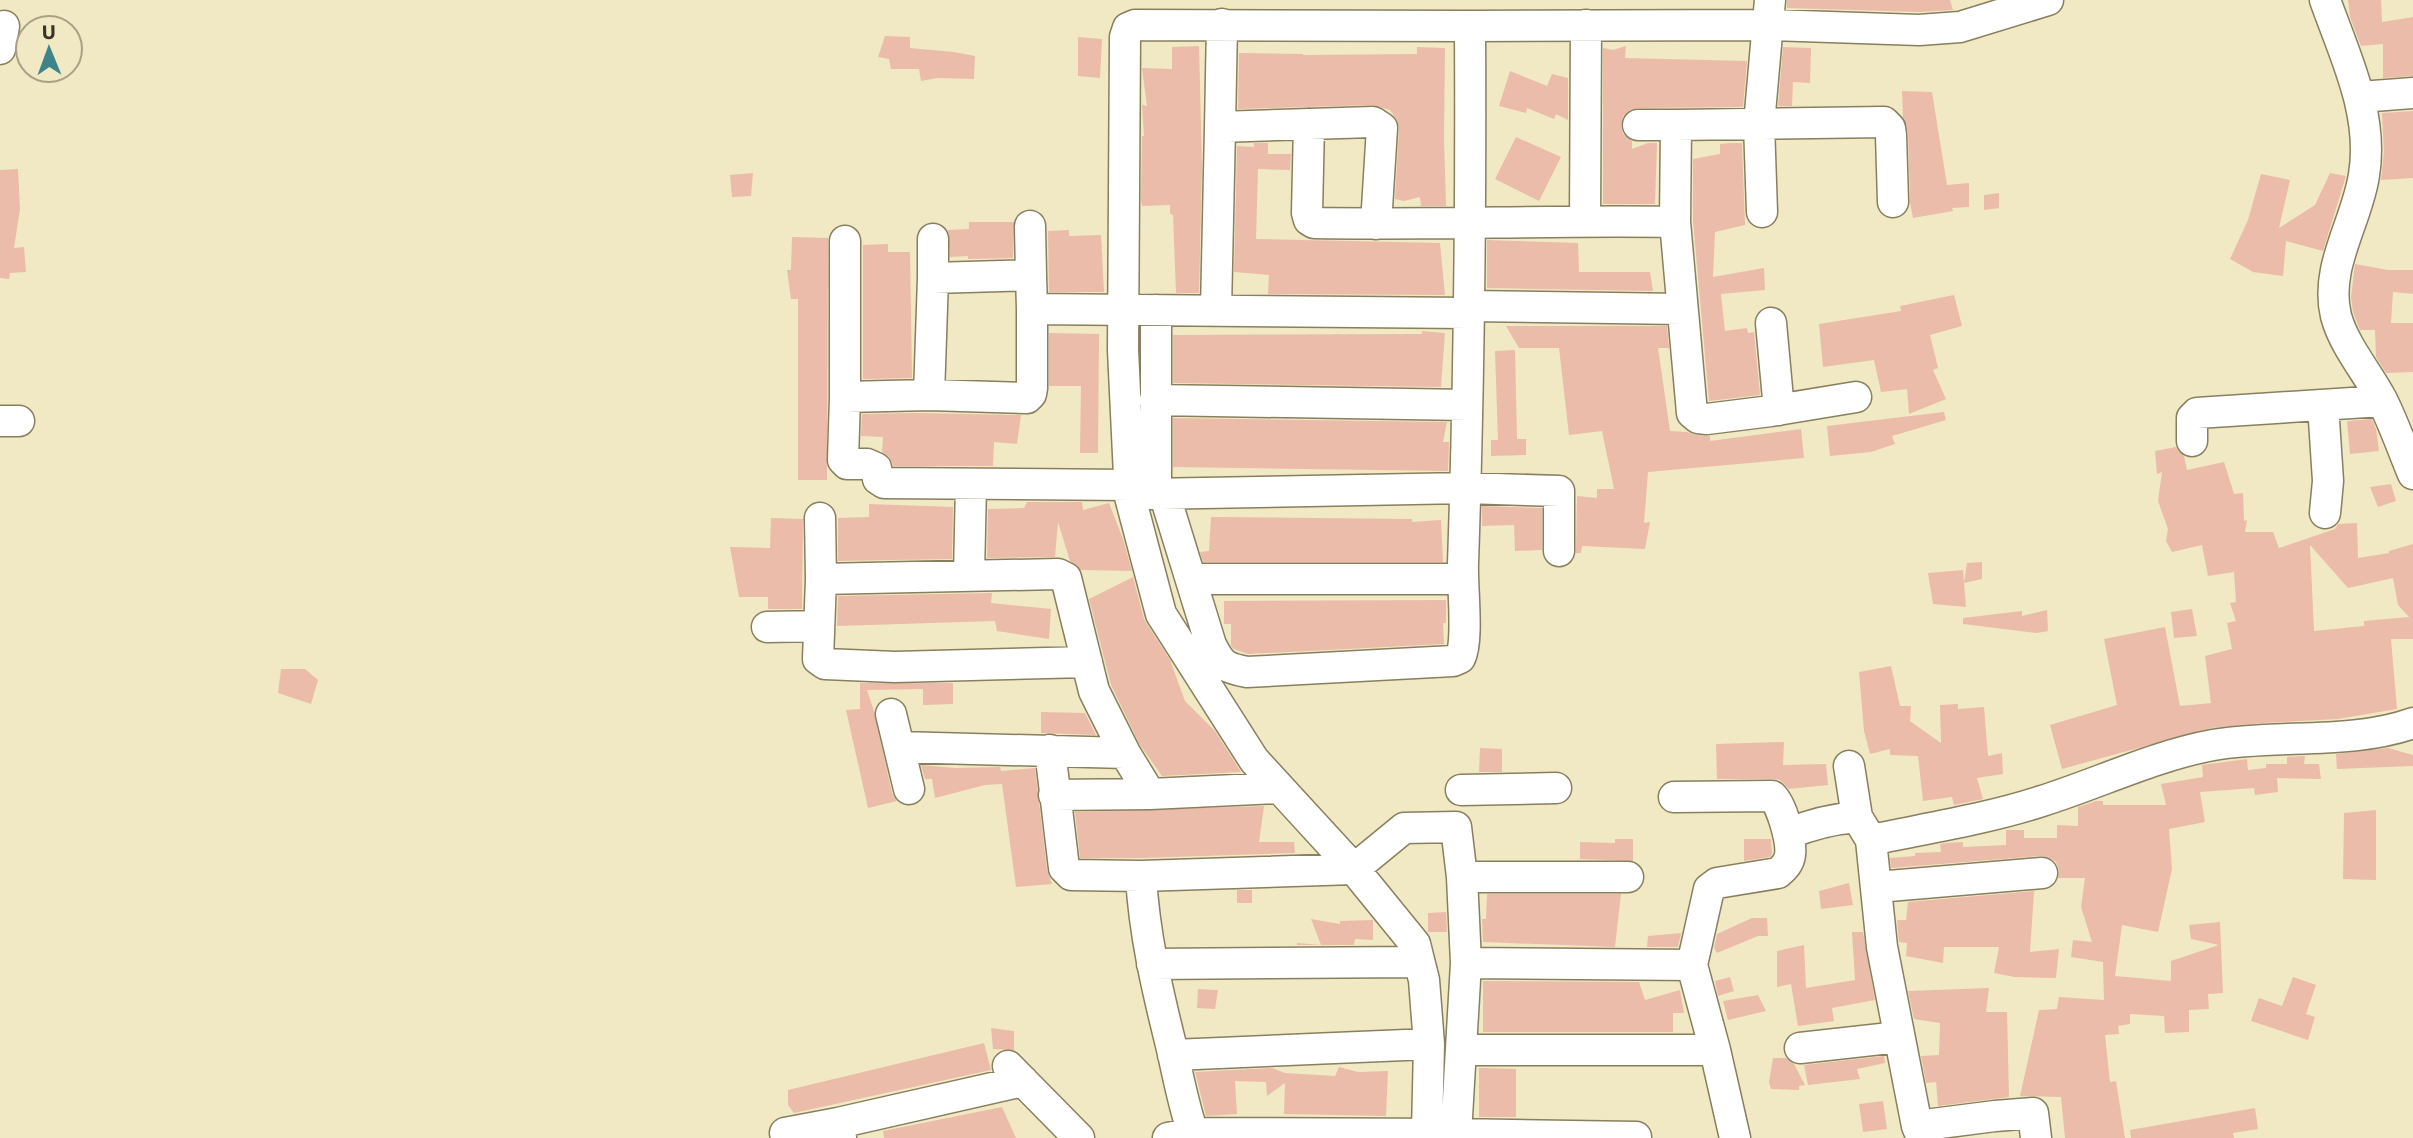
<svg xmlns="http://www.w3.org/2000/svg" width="2413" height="1138" font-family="Commissioner,sans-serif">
  <rect width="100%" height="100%" fill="#f1e9c4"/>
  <path fill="#ebbca9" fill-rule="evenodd" d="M1787 0H1950L1953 10 1919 12 1787 8Z
    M2348 0H2381L2382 22 2413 17V76L2383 78V44L2361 46 2350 17Z
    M885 36 910 37V48L954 52 975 56 974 79 937 78 921 81 919 69H891L889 59 878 57Z
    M1078 37 1102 39 1100 78 1078 76Z
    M1199 46 1202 166 1199 293H1176L1173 215 1170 214V205L1142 206 1141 200 1142 136H1144L1142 105 1147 106 1142 68 1172 69V47Z
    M1626 46 1625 58 1747 61 1743 107 1638 108 1630 110 1623 116 1621 126 1623 134 1632 141V149L1648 143H1657L1655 204H1603V48L1613 50Z
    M1417 47 1445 48 1444 138 1446 206H1421L1420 197 1404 201 1395 199 1399 128 1397 120 1390 110 1372 105 1238 109 1239 53 1303 54V55L1417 54Z
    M1783 47 1811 48 1810 83 1793 82 1792 106H1778Z
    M1510 71 1547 86 1552 74 1568 78V120L1556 114 1554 119 1527 108 1526 113 1499 106Z
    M1902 91 1932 92 1947 185 1969 183V207L1952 208 1953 211 1913 218 1910 202 1908 133 1903 117Z
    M2413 111V178L2381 180 2384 152 2382 113Z
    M1516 137 1561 157 1539 201 1495 179Z
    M1254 143H1268V154H1291L1290 170 1258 169 1256 239 1440 243 1445 295 1268 294 1269 275 1234 272 1237 146 1254 147Z
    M1731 143H1742L1745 225 1715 232 1713 277 1764 268 1765 290 1721 294 1725 331 1747 328 1748 333 1754 332 1760 395 1709 401 1693 221V159L1720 154V144Z
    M18 169 20 209 14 248 24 247 26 272 10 273 9 279 0 278V170Z
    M753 173 751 196 732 197 730 175Z
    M2330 173 2346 176 2323 251 2286 241 2283 276 2253 272 2230 259 2248 220 2261 174 2290 180 2279 228 2315 205Z
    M1999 193V208L1984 210V195Z
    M969 222H1014L1013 258 968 259V256L950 257 948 230 969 229Z
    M1069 230V236L1101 235 1104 292H1049L1048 231Z
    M792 237 828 238 827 480H798V299H791L787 270H791Z
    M1487 240 1578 243 1579 272H1650L1653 291 1487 288Z
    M888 244V252H910L912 378 863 379V245Z
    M2355 264 2388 270H2413V294L2393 292 2391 323H2413V372L2386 373 2376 357 2375 330H2360L2353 312 2351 297Z
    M1954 295 1962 326 1930 335 1938 368 1933 370 1946 399 1909 414 1907 389 1881 392 1874 360 1823 367 1819 324 1901 311 1900 306Z
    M1506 326H1667L1669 348H1658L1670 431 1687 432 1696 435 1710 436V441L1801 429 1804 458 1648 472 1644 523 1650 522 1645 549 1582 546 1581 553H1576L1577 496 1597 498V489H1614L1602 431 1569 435 1559 348H1519Z
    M1422 331 1445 333 1441 387 1173 383V335L1422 334Z
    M1049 333 1099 334 1098 453H1080L1081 386H1049Z
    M1515 350 1517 439H1526V455L1491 456V440H1498L1495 351Z
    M1944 412 1946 420 1892 436 1895 444 1871 452 1830 456 1827 426Z
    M916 413 1021 415 1017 444 994 442 993 466H893L889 457 882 452 883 437 861 436 862 414Z
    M1173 418 1447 422 1443 442H1449L1448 471 1173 467Z
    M2372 419 2376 429 2379 451 2350 454 2347 421Z
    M2176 447 2184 456 2187 470 2224 462 2234 494 2243 493 2244 521 2247 520 2245 532H2273L2279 548 2335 529 2338 524 2357 523 2358 558 2389 553V551L2413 544V639H2391L2397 709 2338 719 2262 723 2211 728 2062 769 2050 725 2117 705 2104 639 2165 627 2180 706 2211 703 2205 656 2232 649 2227 623 2236 621 2230 603 2236 602 2234 572 2208 576 2202 545 2172 552 2166 541 2168 529 2158 501 2162 472 2157 474 2155 451ZM2310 545 2348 588 2393 578 2398 605 2409 617 2364 621V626L2314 631Z
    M2391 484 2396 501 2378 507 2370 487Z
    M1027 502H1082L1083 510 1109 503 1123 539 1132 571 1081 570 1070 561 1058 522 1055 557 987 558 988 509 1024 508Z
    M869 504 953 507 952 559 838 561V518L869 517Z
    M1482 506 1542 508V550L1515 551 1514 525 1482 526Z
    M1211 517 1412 519V522L1441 520 1443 562H1203L1200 552 1209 551Z
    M771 518 803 519 802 609H768V597H739L730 547 770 548Z
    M1982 562V579L1964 583 1967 563Z
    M1963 570 1966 607 1933 604 1928 573Z
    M1133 577 1144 619 1170 660 1185 701 1215 731 1241 772 1162 776 1140 745 1111 685 1089 599Z
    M992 593 991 603 1051 609 1049 639 997 631 995 621 837 626 838 596Z
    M1446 600V623H1443L1444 644 1248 654 1234 649 1231 646V624H1224V601Z
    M2192 609 2197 636 2174 638 2171 612Z
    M2047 610 2048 631 2037 633 1963 624V618L2022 611V616Z
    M1891 666 1900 706H1911L1910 721 1941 743 1940 705 1958 704V709L1984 707 1988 756 2002 753 2003 774 1977 778 1983 799 1954 805 1952 797 1923 801 1918 756 1890 755V749L1870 754 1864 731 1859 672Z
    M281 669H305L318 680 311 704 278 693Z
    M860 683H953V704L923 705V689L867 690 874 711 892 793 897 801 868 808 846 710 860 709Z
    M1041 712 1085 713 1096 735 1041 733Z
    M1784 742 1783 765 1826 764 1828 785 1789 789 1780 780 1772 779H1717L1716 744Z
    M1480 748 1502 749V772H1479Z
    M2388 748 2413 755V766L2337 769 2336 754Z
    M2305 756 2304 764H2319L2321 779 2277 778 2278 792 2255 795 2254 788 2200 792 2205 822 2169 829 2172 869 2158 932 2122 925 2115 976 2171 981V961L2219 945 2191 939 2189 925 2220 922 2223 993 2208 994 2209 1009 2189 1010V1032L2165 1033 2164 1016 2130 1014V1024L2118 1026 2119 1034 2105 1035 2110 1082 2116 1081 2125 1138H2065L2061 1097 2020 1096 2039 1010 2057 1009 2059 997 2104 1000 2103 962 2071 957 2073 940 2092 942 2081 907 2085 878H2058L2059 871 2056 862 2050 858 2041 856 1891 868 1890 858 1915 856V853L1941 852 1940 844 1947 843 1963 842V847L2006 845V830H2024V838H2057V825L2078 826V807L2096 801H2103V805H2166L2161 784 2203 777 2202 765 2247 759 2248 770 2266 768V764H2287V757Z
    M921 765 955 768 1000 767 1001 771 1035 768 1047 870 1052 884 1016 887 1002 784 985 785 935 798 932 779H925Z
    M1264 806 1259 842H1294L1295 853 1141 858H1080L1075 812Z
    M2376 810V880L2343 879 2344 813Z
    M1615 839H1633V861L1580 859V842L1615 843Z
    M1744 839H1771L1772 854 1770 857 1744 861Z
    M1849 883 1853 905 1821 909 1819 891Z
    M1237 890H1252V903H1237Z
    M2034 891 2030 952 2059 949 2056 978 2015 977 1994 973 1999 947H1944L1943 963 1906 956 1907 943 1899 942 1897 920H1906L1908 902Z
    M1487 894H1621L1615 947 1483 942 1482 919H1486Z
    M1446 912 1447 932H1428V913Z
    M1752 918H1767L1768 936H1758L1717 953 1714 948 1717 934Z
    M1311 919 1340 924V921L1373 920V940L1355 939 1354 945H1297V943L1321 945Z
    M1852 932H1863L1875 1000 1832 1008 1834 1021 1798 1026 1791 984 1777 987V951L1804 945 1806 988 1855 980Z
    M1681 933 1678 947H1647L1648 936Z
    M1730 977 1734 991 1718 996 1715 981Z
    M2293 977 2316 985 2306 1014 2315 1017 2308 1040 2251 1021 2259 998 2282 1006Z
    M1483 981 1639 982 1645 1000 1680 990 1684 1013H1673V1032H1483Z
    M1989 988 1986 1012H2007L2009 1097 1938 1106 1936 1082 1926 1083 1921 1056 1939 1055 1940 1023 1914 1019 1908 991Z
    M1198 989 1218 990 1215 1009 1197 1008Z
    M1758 995 1766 1011 1728 1020 1723 1001Z
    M991 1028 1014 1031V1050L993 1049Z
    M984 1043 991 1070 794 1113 788 1105V1090Z
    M1884 1056 1885 1063 1857 1069 1860 1079 1808 1085 1804 1065Z
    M1773 1058H1786L1794 1064 1805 1085 1799 1086V1090L1771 1089 1769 1082Z
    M1339 1067 1358 1072 1388 1071 1386 1116 1284 1114 1285 1083 1267 1096 1266 1082 1235 1081 1237 1114 1206 1116 1195 1072 1272 1068 1285 1073 1335 1076Z
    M1479 1068 1516 1069V1117H1479Z
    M1883 1101 1887 1129 1863 1132 1859 1104Z
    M1002 1107 1016 1138H884L883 1131Z
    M2255 1108 2258 1129 2233 1133 2234 1138H2131L2130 1130Z"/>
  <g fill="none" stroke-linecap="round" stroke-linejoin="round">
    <g stroke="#877f5e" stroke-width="33">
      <path id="minor" d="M2325 0C2345 56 2374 114 2364 175 2357 222 2324 267 2336 316 2344 346 2368 373 2382 400 2394 424 2403 450 2413 474
        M1222 24 1220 127 1373 122 1382 128 1376 224
        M0 49 4 26
        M2360 97 2413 93
        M1309 124 1307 213 1309 220 1314 223C1435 225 1555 220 1675 222L1692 413 1698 418 1707 419 1771 411 1856 397
        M1638 125H1676
        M1762 212 1759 124 1770 0
        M1585 220 1586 25
        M1675 222 1676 125 1884 122 1890 128 1891 135 1893 202
        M1030 226 1031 275
        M933 239V278L1031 275 1032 309 1468 313
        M1468 306 1682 309
        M1032 309V388L1031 394 1027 398 929 395 845 397 843 460 847 464H867L876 468 878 479 884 483 1130 485
        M1156 310V493
        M1216 310 1220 127
        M1771 323 1779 410
        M929 395 933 278
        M845 397V241
        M1155 400 1467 405
        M2323 405 2328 481 2325 513
        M0 421H19
        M2192 441V418L2197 413 2382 401
        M1164 493 1211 645C1221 665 1225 668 1247 672L1453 661 1460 658C1469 641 1462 586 1463 564 1469 385 1471 205 1470 26L1768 25 1919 30 1960 27 2048 0
        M1148 494 1465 488 1559 491V551
        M820 518 821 579 818 659 825 664 895 667 1087 662
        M969 575 971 484
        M821 579 1058 574 1066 578 1094 691 1125 753 1150 794
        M1192 579H1462
        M767 627 819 626
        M891 714 909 789
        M899 747 1125 753
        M1050 750 1064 868 1071 875 1141 876 1354 869 1404 828 1456 827 1462 877 1466 963 1456 1134 1193 1133 1168 1138
        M1849 766 1857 817
        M1461 790 1556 788
        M1054 795 1150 794 1279 788
        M1788 834C1811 824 1833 819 1857 817L1871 840 1882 947 1917 1126 1922 1138
        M1871 840C1928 828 1987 819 2042 801 2099 783 2154 756 2213 745 2277 734 2352 745 2413 723
        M1141 876C1144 933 1157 989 1171 1045 1178 1075 1183 1104 1193 1133
        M1462 877H1628
        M1877 887 2042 873
        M1466 963 1692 965
        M1152 964 1419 962
        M1800 1048 1899 1037
        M1462 1050H1715L1692 965 1709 889 1717 883 1778 873C1784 868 1789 863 1790 855 1792 842 1782 805 1772 796L1674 797
        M1715 1050 1735 1138
        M1173 1055 1429 1044
        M1008 1066 1079 1138
        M1917 1126 1995 1116 2033 1113 2036 1138
        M785 1133 838 1123
        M1427 1133 1429 1044 1424 980 1415 944 1354 869 1254 760 1161 614 1130 497 1123 350 1125 37 1128 28 1135 25 1470 26
        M841 1138 838 1123 1023 1081
        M1456 1138V1134L1636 1137"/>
    </g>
    <use href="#minor" stroke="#fff" stroke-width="30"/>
  </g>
  <g transform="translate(49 49) rotate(359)"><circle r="33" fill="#f1e9c4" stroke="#a7a185" stroke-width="2"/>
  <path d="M0-5L12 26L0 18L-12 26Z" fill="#3d858b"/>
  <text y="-10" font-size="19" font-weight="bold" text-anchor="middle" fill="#383527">U</text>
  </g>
</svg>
